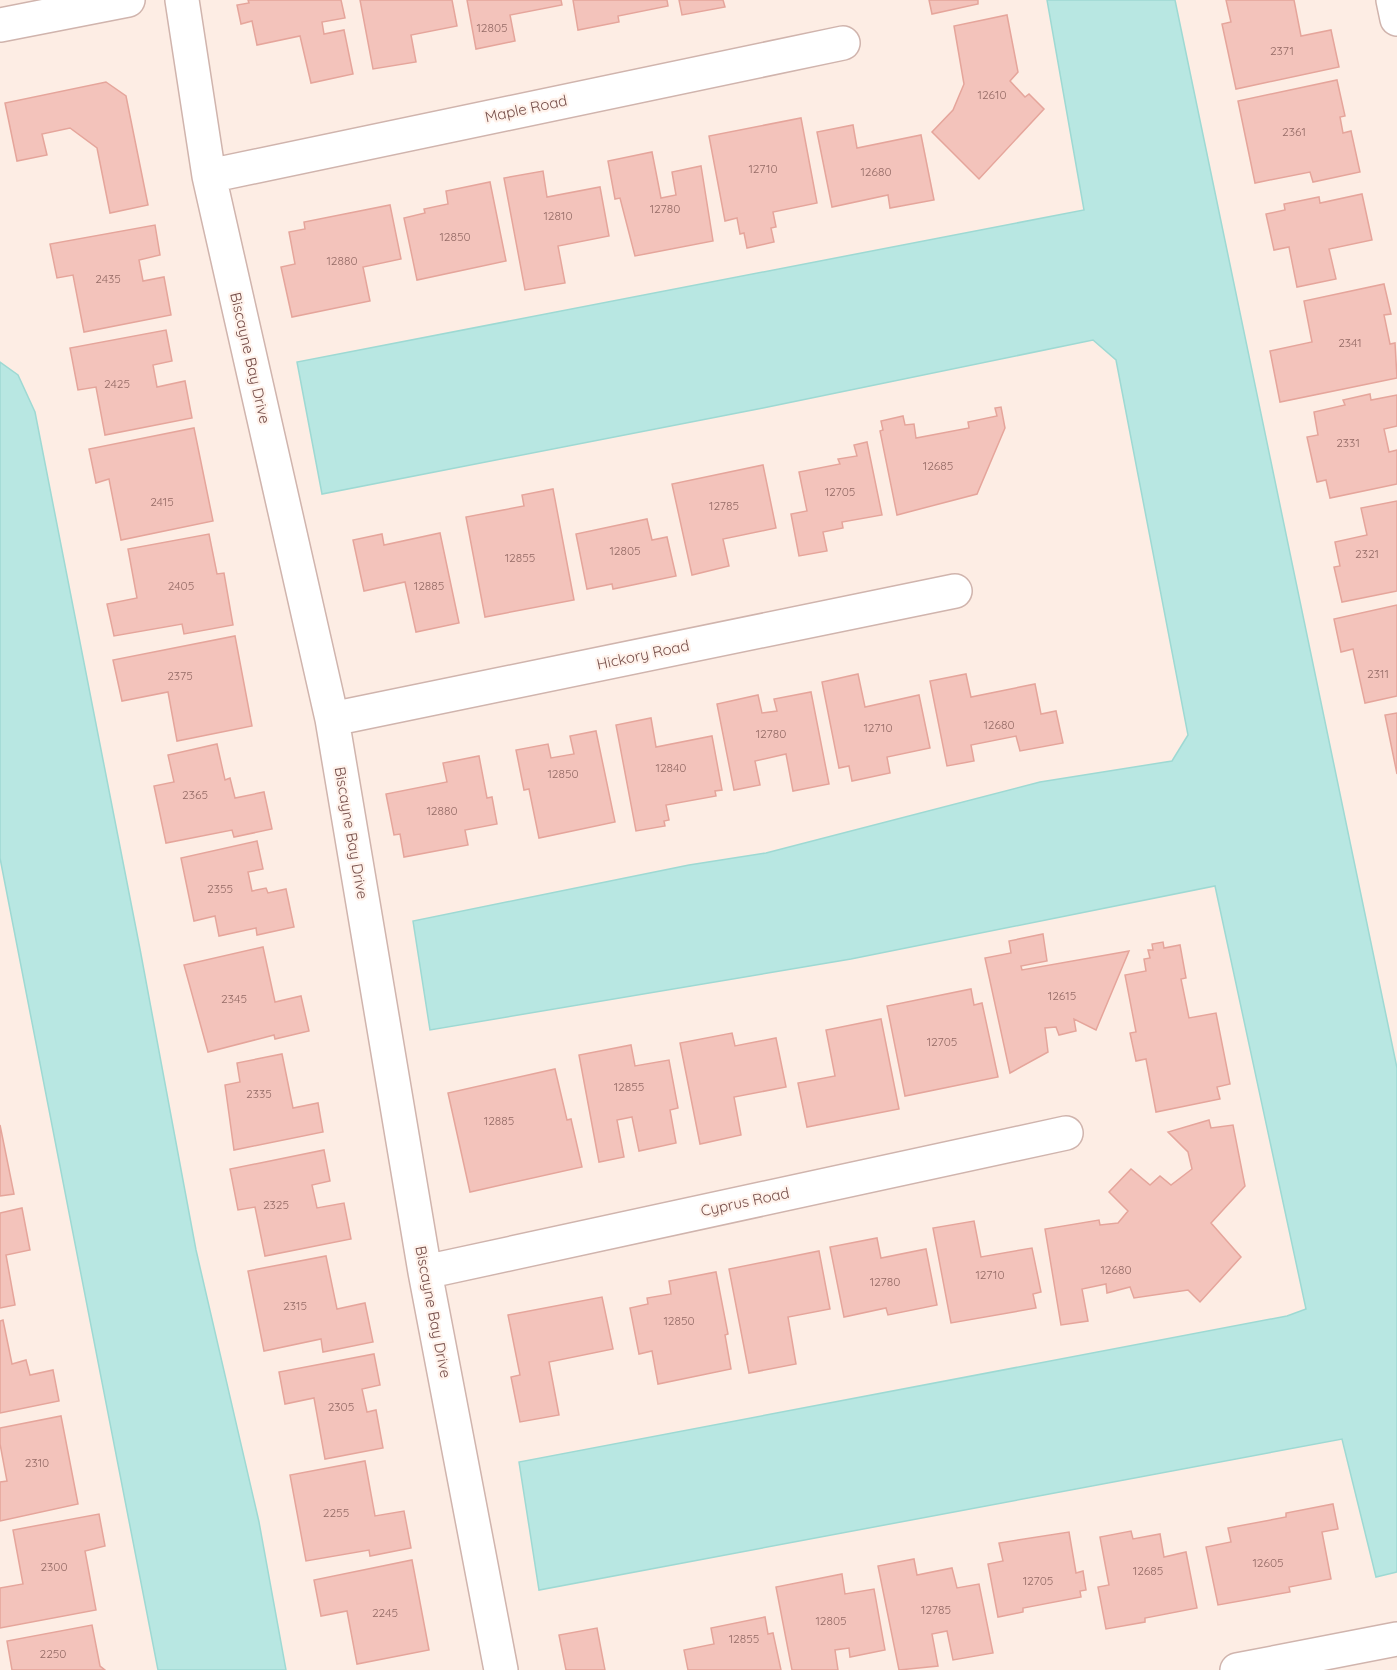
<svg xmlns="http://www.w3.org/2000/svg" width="1397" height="1670" font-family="Quicksand,sans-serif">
  <rect width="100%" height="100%" fill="#fdede4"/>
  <path fill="#b8e7e2" stroke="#9ed9d3" stroke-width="1.5" d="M1047 0H1175L1397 1068V1572L1376 1577 1342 1439 539 1590 519 1462 1287 1316 1306 1309 1215 886 851 959 430 1030 413 921 689 865 766 853 1040 782 1172 761 1188 735 1116 360 1093 340 763 408 322 494 297 362 1084 210Z
    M0 362 18 375 35 412 140 949 196 1250 259 1522 286 1670H158L0 858Z"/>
  <path fill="#f3c3bb" stroke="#e5a59b" stroke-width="1.5" d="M248 0H341L345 18 322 22 324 34 344 30 353 74 311 83 300 36 257 45 252 21 241 24 237 5 249 3Z
    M360 0H452L457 26 411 35 416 62 373 69Z
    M467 0H561L562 5 510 15 515 41 476 49Z
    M573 0H667L668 6 618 16 619 22 578 30Z
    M679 0H723L725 7 682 15Z
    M929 0H978V4L932 14Z
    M1226 0H1294L1301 36 1331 30 1339 67 1236 89 1222 24 1231 22Z
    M1007 15 1018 72 1010 81 1025 97 1029 94 1044 109 979 179 932 132 953 110 964 84 954 26Z
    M1337 80 1345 116 1340 117 1343 133 1351 131 1360 172 1313 182 1310 172 1255 183 1238 101Z
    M106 82 126 96 148 205 110 213 97 148 70 128 42 134 47 155 17 161 5 103Z
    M801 118 817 203 773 212 776 227 771 228 774 242 747 248 744 233 740 234 737 218 725 221 709 136Z
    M853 125 857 148 921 135 934 200 890 208 888 195 832 207 817 132Z
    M652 152 661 198 676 195 672 172 701 166 713 241 635 256 620 198 615 199 608 161Z
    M543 171 547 197 600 187 609 236 558 246 565 283 525 290 504 178Z
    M490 182 506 261 417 280 404 218 425 213 424 209 448 204 446 191Z
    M1362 194 1372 240 1329 249 1336 279 1297 287 1289 247 1274 250 1266 214 1285 210 1284 204 1319 197 1320 203Z
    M390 205 401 259 363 267 370 301 292 317 281 267 295 264 289 232 305 229 304 222Z
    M155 225 160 255 139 260 143 281 164 277 171 315 84 332 73 275 57 278 50 244Z
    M1384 284 1391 314 1384 315 1390 344 1395 343 1397 378 1280 402 1270 351 1312 342 1304 301Z
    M166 330 172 361 153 365 157 387 185 381 192 418 105 435 96 387 78 390 70 348Z
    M1370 394 1371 400 1397 395V426L1384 429 1389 452 1397 450V484L1330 498 1326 480 1317 482 1307 437 1318 435 1314 412 1345 405 1343 400Z
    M1001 407 1005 428 977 494 897 515 880 431 883 430 881 421 903 416 905 425 914 424 916 438 969 428 968 422 997 416 995 408Z
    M194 428 213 521 121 540 109 479 96 483 89 449Z
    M867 442 882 515 842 522 843 528 823 532 827 551 799 556 791 514 807 511 799 472 840 464 838 459 857 456 854 445Z
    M763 465 776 528 723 539 729 566 692 575 672 484Z
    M553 489 574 600 485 617 466 517 524 506 522 495Z
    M1397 501V591L1342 602 1334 567 1340 566 1335 542 1367 535 1361 508Z
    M647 519 652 540 667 537 676 576 613 589 612 584 587 589 576 534Z
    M440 533 459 623 416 632 405 582 364 591 353 540 382 534 384 545Z
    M209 534 217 574 224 573 233 625 184 634 182 624 114 636 107 604 137 598 128 549Z
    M1397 605V696L1365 703 1353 649 1341 652 1334 619Z
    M235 636 252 726 177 741 168 692 122 701 113 660Z
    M858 674 865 707 919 695 930 748 887 757 890 773 852 781 849 766 839 768 822 682Z
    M966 674 971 697 1035 684 1041 714 1056 711 1063 743 1020 751 1016 736 971 745 974 761 947 766 930 681Z
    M811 692 829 784 793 791 786 754 755 761 760 785 734 790 717 704 758 695 762 713 777 711 774 699Z
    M1397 713V774L1385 715Z
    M651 718 656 747 712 736 722 790 715 791 716 796 666 805 669 820 664 821 665 826 636 831 616 725Z
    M596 731 615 822 539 838 529 789 524 790 516 750 548 744 551 758 574 754 570 736Z
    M217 744 225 780 230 778 235 798 264 792 272 829 234 837 232 830 166 843 154 786 174 782 168 755Z
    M479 756 487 798 492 797 497 824 465 830 468 845 404 857 400 834 394 835 386 794 447 782 443 763Z
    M257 841 263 869 248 872 252 891 266 888 268 893 286 889 294 927 257 935 256 928 219 936 215 916 194 921 181 858Z
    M1043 934 1047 961 1021 966 1022 970 1129 951 1096 1030 1074 1019 1076 1031 1059 1035 1056 1027 1045 1028 1048 1052 1010 1073 985 958 1011 953 1009 941Z
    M1163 942 1164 948 1180 945 1186 978 1181 979 1189 1018 1216 1013 1230 1084 1217 1087 1220 1099 1156 1112 1146 1059 1136 1061 1130 1033 1136 1032 1125 975 1146 971 1144 959 1150 958 1148 950H1153L1152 944Z
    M263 947 275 1002 301 996 309 1031 275 1039 274 1035 208 1052 184 965Z
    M971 989 974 1005 982 1003 998 1077 905 1096 887 1006Z
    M881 1019 899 1109 807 1127 798 1083 835 1076 826 1030Z
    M732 1033 735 1046 776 1038 786 1087 734 1097 741 1135 700 1144 680 1043Z
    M631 1045 635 1066 669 1060 678 1108 670 1110 676 1143 639 1151 632 1117 617 1120 624 1157 599 1162 579 1055Z
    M282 1054 293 1108 318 1103 323 1132 234 1150 225 1085 240 1082 237 1063Z
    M555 1069 567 1120 571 1119 582 1167 470 1192 448 1093Z
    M1209 1120 1211 1128 1233 1125 1245 1186 1211 1223 1241 1257 1200 1302 1188 1290 1134 1298 1130 1287 1107 1293 1106 1284 1082 1289 1088 1321 1061 1325 1045 1229 1099 1220 1100 1225 1118 1223 1128 1211 1109 1192 1131 1169 1150 1185 1160 1176 1171 1185 1192 1169 1188 1152 1168 1132Z
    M0 1125 14 1194 0 1196Z
    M324 1150 330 1181 312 1185 317 1208 344 1203 351 1239 265 1256 255 1207 238 1210 230 1169Z
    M22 1208 30 1250 6 1255 15 1305 0 1308V1213Z
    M974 1221 981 1257 1032 1248 1041 1292 1033 1294 1036 1308 951 1323 933 1228Z
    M877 1238 881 1258 926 1249 937 1305 888 1315 886 1308 844 1317 830 1247Z
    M819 1251 830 1309 788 1317 796 1364 749 1373 729 1269Z
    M326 1256 337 1309 365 1303 373 1342 323 1352 321 1339 264 1351 248 1271Z
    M716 1272 728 1334 725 1335 731 1369 658 1384 652 1351 639 1354 630 1308 648 1304 647 1298 671 1294 669 1281Z
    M602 1297 613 1349 549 1362 559 1415 520 1422 511 1377 520 1375 508 1315Z
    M3 1320 12 1364 26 1360 30 1375 53 1370 59 1401 0 1413V1321Z
    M374 1354 380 1385 362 1389 367 1412 376 1410 383 1448 325 1459 314 1398 285 1404 279 1372Z
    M61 1416 78 1504 0 1521V1482L7 1481 0 1444V1428Z
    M365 1461 375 1516 404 1511 411 1548 370 1556 369 1550 306 1561 290 1475Z
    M1333 1504 1338 1529 1322 1532 1331 1579 1289 1587 1290 1592 1218 1605 1206 1547 1231 1542 1228 1528 1286 1517V1513Z
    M99 1514 105 1546 85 1551 96 1610 0 1628V1588L23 1584 13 1530Z
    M1131 1531 1133 1539 1160 1534 1164 1557 1186 1552 1197 1608 1145 1618V1622L1106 1629 1098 1587 1109 1585 1100 1537Z
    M1069 1532 1076 1573 1083 1571 1086 1590 1080 1591 1081 1597 1023 1608V1612L998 1617 988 1564 1003 1561 999 1543Z
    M914 1559 917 1575 952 1568 957 1588 979 1584 993 1653 953 1660 947 1631 932 1634 938 1666 899 1670 878 1566Z
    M412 1560 429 1650 357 1664 347 1611 321 1616 314 1580Z
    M842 1574 845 1594 874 1589 885 1650 850 1657 849 1648 835 1650 838 1670H792L776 1587Z
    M765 1617 768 1634 773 1633 781 1670H688L684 1650 714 1644 711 1628Z
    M92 1625 100 1666 105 1670H12L7 1641Z
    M597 1628 605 1670H566L559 1635Z"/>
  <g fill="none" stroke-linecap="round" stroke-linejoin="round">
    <g stroke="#d0b4ad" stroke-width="36">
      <path id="street" d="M182 0 209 176 332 719 425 1272 501 1670
        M1393 0 1397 19
        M0 25 128 0
        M209 176 843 43
        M332 719 955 591
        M425 1272 1066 1133
        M1237 1670 1397 1639"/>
    </g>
    <use href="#street" stroke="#fff" stroke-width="33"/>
  </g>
  <g text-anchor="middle" stroke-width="4.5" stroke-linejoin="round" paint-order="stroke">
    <g font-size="12" fill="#956b66">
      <text x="492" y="32">12805</text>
      <text x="1282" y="55">2371</text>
      <text x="992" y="99">12610</text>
      <text x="1294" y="136">2361</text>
      <text x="763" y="173">12710</text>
      <text x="876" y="176">12680</text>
      <text x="665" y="213">12780</text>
      <text x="558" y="220">12810</text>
      <text x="455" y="241">12850</text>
      <text x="342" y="265">12880</text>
      <text x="108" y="283">2435</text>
      <text x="1350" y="347">2341</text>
      <text x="117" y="388">2425</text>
      <text x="1348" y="447">2331</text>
      <text x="938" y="470">12685</text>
      <text x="840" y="496">12705</text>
      <text x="162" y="506">2415</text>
      <text x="724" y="510">12785</text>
      <text x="625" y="555">12805</text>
      <text x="1367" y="558">2321</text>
      <text x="520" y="562">12855</text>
      <text x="181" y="590">2405</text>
      <text x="429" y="590">12885</text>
      <text x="1378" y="678">2311</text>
      <text x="180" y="680">2375</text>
      <text x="999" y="729">12680</text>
      <text x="878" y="732">12710</text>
      <text x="771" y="738">12780</text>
      <text x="671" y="772">12840</text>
      <text x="563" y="778">12850</text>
      <text x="195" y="799">2365</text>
      <text x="442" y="815">12880</text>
      <text x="220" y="893">2355</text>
      <text x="1062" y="1000">12615</text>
      <text x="234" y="1003">2345</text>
      <text x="942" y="1046">12705</text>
      <text x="629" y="1091">12855</text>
      <text x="259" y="1098">2335</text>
      <text x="499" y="1125">12885</text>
      <text x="276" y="1209">2325</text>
      <text x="1116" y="1274">12680</text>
      <text x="990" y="1279">12710</text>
      <text x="885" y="1286">12780</text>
      <text x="295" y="1310">2315</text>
      <text x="679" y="1325">12850</text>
      <text x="341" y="1411">2305</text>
      <text x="37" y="1467">2310</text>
      <text x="336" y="1517">2255</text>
      <text x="1268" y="1567">12605</text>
      <text x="54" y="1571">2300</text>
      <text x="1148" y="1575">12685</text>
      <text x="1038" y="1585">12705</text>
      <text x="936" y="1614">12785</text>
      <text x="385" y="1617">2245</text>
      <text x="831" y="1625">12805</text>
      <text x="744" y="1643">12855</text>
      <text x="53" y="1658">2250</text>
    </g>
    <g font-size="15" fill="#764e49" stroke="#fff2eb">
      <text transform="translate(526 109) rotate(-12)" y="5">Maple Road</text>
      <text transform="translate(250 358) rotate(77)" y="5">Biscayne Bay Drive</text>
      <text transform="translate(643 655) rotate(-12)" y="5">Hickory Road</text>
      <text transform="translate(351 833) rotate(80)" y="5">Biscayne Bay Drive</text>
      <text transform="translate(745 1202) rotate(-12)" y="5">Cyprus Road</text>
      <text transform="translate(433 1312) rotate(79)" y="5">Biscayne Bay Drive</text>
    </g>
  </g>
</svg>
